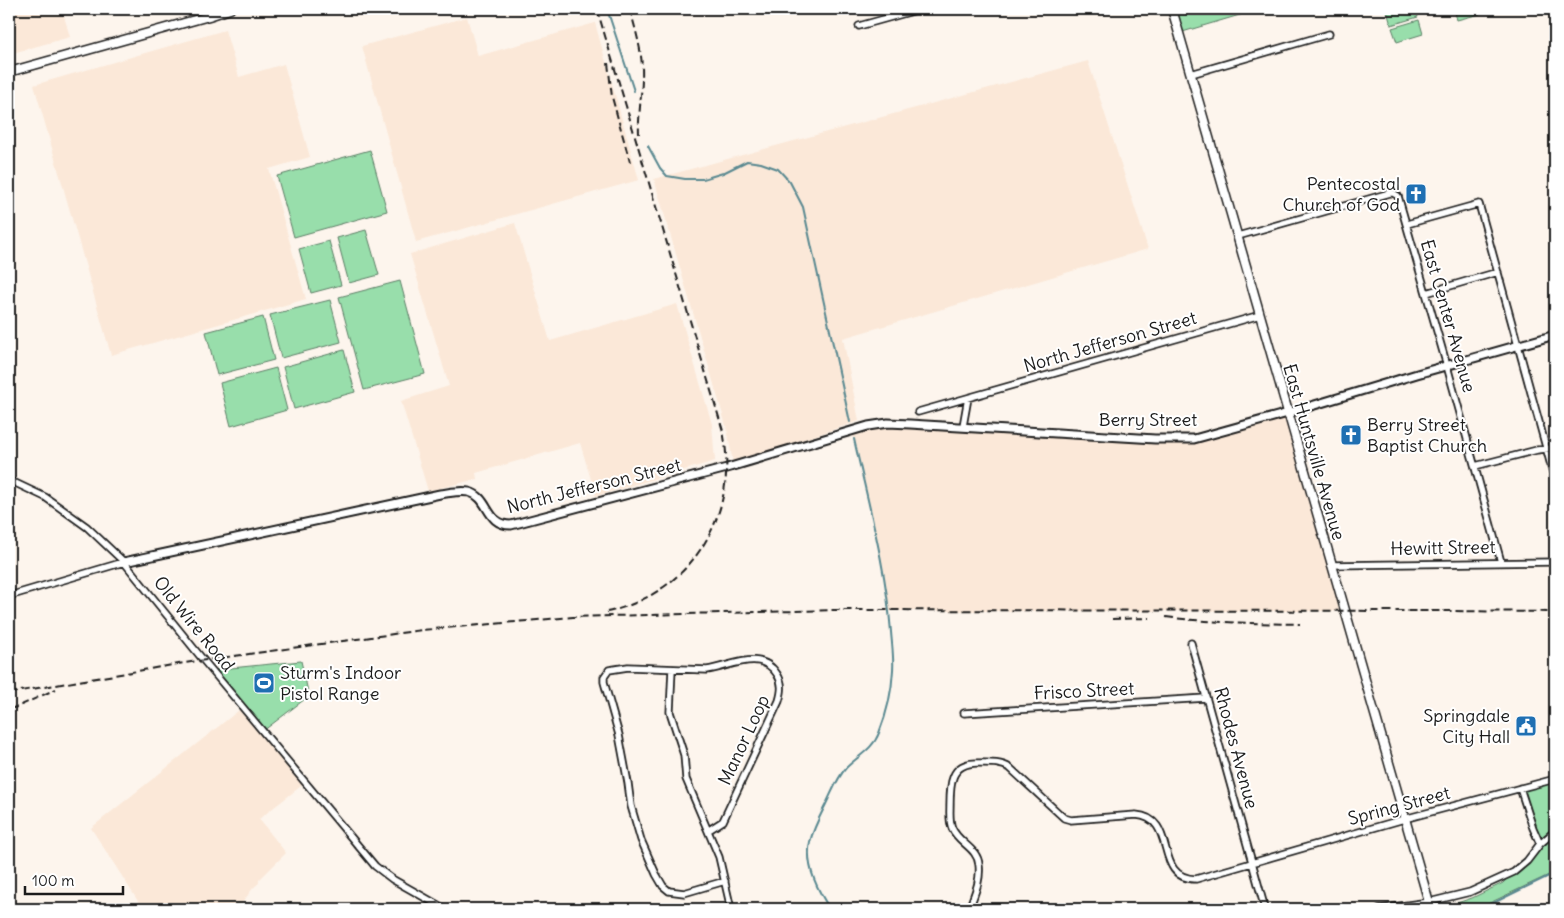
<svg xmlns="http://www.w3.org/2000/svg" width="1564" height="918" font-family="Delius,sans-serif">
  <rect width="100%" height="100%" fill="#fdf5ed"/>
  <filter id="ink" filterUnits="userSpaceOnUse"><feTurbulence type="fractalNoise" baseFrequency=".02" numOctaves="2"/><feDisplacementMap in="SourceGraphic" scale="10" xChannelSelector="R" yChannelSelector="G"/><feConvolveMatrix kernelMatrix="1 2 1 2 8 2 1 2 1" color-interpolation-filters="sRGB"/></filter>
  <g filter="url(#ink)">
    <path fill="#fbe8d8" d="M9 9H62L70 37 9 54Z
      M467 17 478 56 595 23 639 180 416 242 362 46Z
      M225 30 239 77 284 64 310 157 269 169 306 299 111 355 34 85Z
      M1088 61 1148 249 843 338 859 421 733 463 727 429 654 179Z
      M515 223 550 341 677 304 712 424 715 461 596 496 580 443 476 473 477 479 428 491 401 401 449 386 410 254Z
      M1288 413 1344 611H889L883 568 852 431 888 423 1194 439Z
      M243 707 305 783 259 819 286 853 259 880V883L253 888 238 909H143L91 828Z"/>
    <path fill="#98deab" stroke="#5a7d64" d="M1172 9H1260L1179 33Z
      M1393 9H1416L1418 17 1391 25 1387 11Z
      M1454 9H1479L1480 14 1457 20Z
      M1419 20 1423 34 1397 42 1392 28Z
      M370 150 387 211 294 237 277 176Z
      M366 230 379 275 349 283 337 238Z
      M329 241 341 285 311 293 299 249Z
      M400 281 425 374 364 390 339 297Z
      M330 300 341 342 281 358 270 315Z
      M263 317 274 360 217 375 206 332Z
      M344 350 355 392 294 409 283 367Z
      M276 368 287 410 231 426 220 383Z
      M301 661 309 696 263 731 211 670Z
      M1555 779V872L1477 909H1448L1451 905 1472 898 1503 883 1540 844 1520 788Z"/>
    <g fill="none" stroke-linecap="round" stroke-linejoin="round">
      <path stroke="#598890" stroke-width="2" d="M607 9 634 91
        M648 146 660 168 667 176 685 179H703L723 173 747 161 761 163 778 169 790 182 803 207 850 422
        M830 909C818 891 805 865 810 842 813 829 820 816 826 804 832 792 837 778 846 768 858 756 873 749 879 733 887 713 892 690 893 670 894 658 892 645 891 632 886 567 868 503 854 439
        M1481 909 1555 873"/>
      <g stroke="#1c1c1c" stroke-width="9">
        <path id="minor" d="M859 26 920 9
          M1191 74 1329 34
          M1407 224 1479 204 1555 480
          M1238 236 1390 193H1393L1398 196 1447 366 1501 562
          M1426 293 1498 272
          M918 412 1260 315
          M963 426 968 398
          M1475 466 1537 450 1555 448
          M9 480 45 497 87 527 124 562 204 661 375 866 392 879 445 909
          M1331 565 1555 562
          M9 596 124 562
          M1191 643 1265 909
          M672 669 670 712 684 755 686 779 719 857 731 909
          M964 713 1206 698
          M1520 788 1533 828 1540 844
          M709 830 723 821 779 701C782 691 783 683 777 674 761 648 730 667 707 670L628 667 609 670 604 677V682L619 735 628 783 631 806 641 840 656 874 663 886 669 891 684 893 725 881
          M969 909C974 895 981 881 979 865 978 848 958 843 952 828 949 821 950 813 950 805 950 785 950 763 977 763 989 763 1000 762 1010 768L1064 818 1071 820 1136 815C1179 818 1152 879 1196 879L1404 819 1555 779
          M1379 909 1429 902 1470 892 1514 872 1527 861 1540 844 1555 831"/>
      </g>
      <g stroke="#1c1c1c" stroke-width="11">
        <path id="tertiary" d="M124 562 440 494C449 493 460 490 469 492 490 497 485 525 511 525L727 468 868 426 888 423 910 424 1155 439H1194L1288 413 1417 374 1555 335"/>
      </g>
      <g stroke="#1c1c1c" stroke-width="11">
        <path id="secondary" d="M1172 9 1431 909
          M9 72 209 16 230 9"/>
      </g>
      <use href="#minor" stroke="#fff" stroke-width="5.5"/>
      <use href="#tertiary" stroke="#fff" stroke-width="7"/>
      <use href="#secondary" stroke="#fff" stroke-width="8"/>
      <path stroke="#1c1c1c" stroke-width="2" stroke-dasharray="8 4" stroke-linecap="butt" d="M597 9 723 431C740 515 691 593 607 612
        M630 9C635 28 641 47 642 67 643 90 638 112 639 134
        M608 63 612 97 630 162
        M1166 617C1211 623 1255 623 1300 624
        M1112 619 1150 618
        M9 693 184 663 422 630 573 617 834 610 1443 611 1555 612
        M9 709 17 707 56 689"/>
    </g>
  </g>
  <defs>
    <g id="church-square" transform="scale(1.125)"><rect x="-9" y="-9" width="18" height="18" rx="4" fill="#1f6fb2" stroke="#fff"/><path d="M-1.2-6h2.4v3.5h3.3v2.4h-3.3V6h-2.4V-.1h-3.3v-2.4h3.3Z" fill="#fff"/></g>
    <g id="stadium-square" transform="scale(1.125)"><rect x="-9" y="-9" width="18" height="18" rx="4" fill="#1f6fb2" stroke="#fff"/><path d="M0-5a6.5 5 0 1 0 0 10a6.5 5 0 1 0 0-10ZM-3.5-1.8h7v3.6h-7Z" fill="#fff"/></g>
    <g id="civic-square" transform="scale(1.125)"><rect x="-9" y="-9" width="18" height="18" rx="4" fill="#1f6fb2" stroke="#fff"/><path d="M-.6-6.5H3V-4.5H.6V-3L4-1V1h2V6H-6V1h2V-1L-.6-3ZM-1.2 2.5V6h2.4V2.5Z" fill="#fff"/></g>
  </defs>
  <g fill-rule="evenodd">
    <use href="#church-square" x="1416" y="194"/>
    <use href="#church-square" x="1351" y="435"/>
    <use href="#stadium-square" x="264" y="683"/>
    <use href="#civic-square" x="1526" y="726"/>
  </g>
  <g text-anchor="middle" stroke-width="4" stroke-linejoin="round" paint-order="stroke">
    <g font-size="18" fill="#1c1c1c" stroke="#fff" text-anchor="end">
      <text x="1400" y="190">Pentecostal<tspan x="1400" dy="21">Church of God</tspan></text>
      <text x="1367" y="431" text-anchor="start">Berry Street<tspan x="1367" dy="21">Baptist Church</tspan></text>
      <text x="280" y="679" text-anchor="start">Sturm's Indoor<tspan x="280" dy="21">Pistol Range</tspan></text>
      <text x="1510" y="722">Springdale<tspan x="1510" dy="21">City Hall</tspan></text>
    </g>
    <g font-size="18" fill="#1c1c1c" stroke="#fff">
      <text transform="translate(1448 316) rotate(74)" y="6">East Center Avenue</text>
      <text transform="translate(1110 342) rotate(-16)" y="6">North Jefferson Street</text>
      <text x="1148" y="426">Berry Street</text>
      <text transform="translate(1314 452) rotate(74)" y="6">East Huntsville Avenue</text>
      <text transform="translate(594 486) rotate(-14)" y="6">North Jefferson Street</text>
      <text transform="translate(1443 548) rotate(-1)" y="6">Hewitt Street</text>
      <text transform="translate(194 624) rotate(51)" y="6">Old Wire Road</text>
      <text transform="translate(1084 691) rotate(-3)" y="6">Frisco Street</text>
      <text transform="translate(744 740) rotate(-65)" y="6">Manor Loop</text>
      <text transform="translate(1236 748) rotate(75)" y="6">Rhodes Avenue</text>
      <text transform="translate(1399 806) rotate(-15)" y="6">Spring Street</text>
    </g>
  </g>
  <rect width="1564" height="918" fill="none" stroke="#fff" stroke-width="30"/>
  <rect x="15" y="15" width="1534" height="888" fill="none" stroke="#1c1c1c" stroke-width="2" filter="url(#ink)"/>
  <path d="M25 886v8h98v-8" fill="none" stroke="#1c1c1c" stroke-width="2.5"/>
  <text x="32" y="886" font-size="15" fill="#1c1c1c" stroke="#ffffff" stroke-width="4" paint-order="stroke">100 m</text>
</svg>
